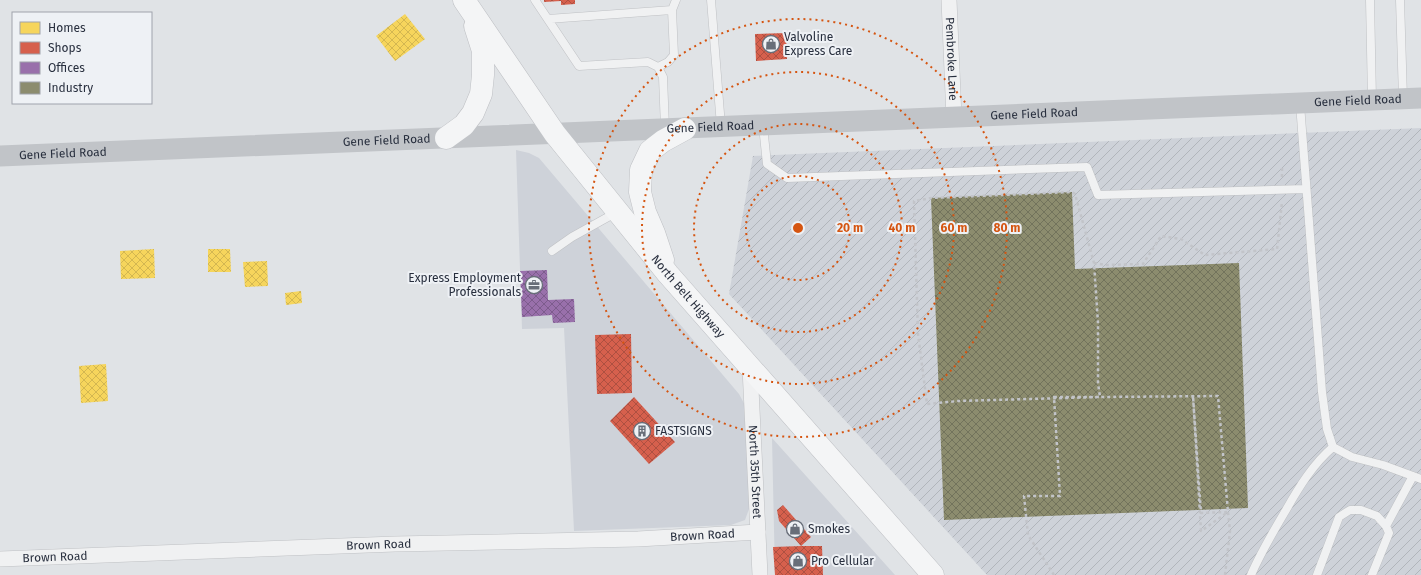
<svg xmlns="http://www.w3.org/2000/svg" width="1421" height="575" font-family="'Fira Sans',sans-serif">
  <defs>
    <pattern id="industrial-furrows" width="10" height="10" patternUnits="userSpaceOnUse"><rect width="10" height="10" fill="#ced2d9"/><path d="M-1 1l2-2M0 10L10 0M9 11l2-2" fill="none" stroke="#b1b5bb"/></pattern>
    <pattern id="homes-cross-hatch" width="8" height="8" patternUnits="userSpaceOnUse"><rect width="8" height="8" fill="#f6d55c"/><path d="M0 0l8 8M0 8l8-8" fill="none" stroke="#d3b751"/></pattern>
    <pattern id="shops-cross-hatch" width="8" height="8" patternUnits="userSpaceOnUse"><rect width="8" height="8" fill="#d6604d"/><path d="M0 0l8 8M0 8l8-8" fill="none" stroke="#ae5041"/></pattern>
    <pattern id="offices-cross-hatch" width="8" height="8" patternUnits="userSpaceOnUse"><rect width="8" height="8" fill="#9970ab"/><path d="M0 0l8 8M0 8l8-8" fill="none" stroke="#7d5c8d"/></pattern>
    <pattern id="industry-cross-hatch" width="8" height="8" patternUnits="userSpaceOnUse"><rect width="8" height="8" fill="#8c8c6e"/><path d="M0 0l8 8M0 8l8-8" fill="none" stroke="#72735c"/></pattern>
  </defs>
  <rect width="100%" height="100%" fill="#e0e3e6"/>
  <path fill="#ced2d9" d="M516 150 529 153 539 158 739 394 747 409 749 509 745 520 731 525 574 531 564 328 522 329Z
    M772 438 895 575H775Z"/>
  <path fill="url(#industrial-furrows)" d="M1421 128V575H987L729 294 753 156Z"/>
  <path fill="url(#homes-cross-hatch)" d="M405 14 425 39 395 61 376 36Z
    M154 249 155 278 121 279 120 251Z
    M208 249H230L231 272H208Z
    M267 261 268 286 245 287 243 262Z
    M301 291 302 303 286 305 285 293Z
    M106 364 108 401 81 403 79 366Z"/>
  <path fill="url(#shops-cross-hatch)" d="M544 0H575V4L561 5V1L544 2Z
    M786 33 787 59 756 61 755 34Z
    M631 334 632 393 597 394 595 335Z
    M634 397 675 442 649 464 610 421Z
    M783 505 811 537 801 546 779 521 777 510Z
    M801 546H822L823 575H775L773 547Z"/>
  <path fill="url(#offices-cross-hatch)" d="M547 270 548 300 574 299 575 322 553 323 552 315 522 317 520 271Z"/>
  <path fill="url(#industry-cross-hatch)" d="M1072 192 1075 269 1239 263 1248 508 944 520 931 198Z"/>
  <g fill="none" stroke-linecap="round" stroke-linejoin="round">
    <g stroke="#bfc1c4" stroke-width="9">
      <path id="lane" d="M535 0 579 66 648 62 658 67 663 77 665 128
        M711 0 721 126
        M1370 0 1372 99
        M1400 0 1403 98
        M672 10 676 0
        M548 19 672 10 674 55 668 62 658 67
        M1300 104 1322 392 1327 429 1333 447
        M763 126 767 164 787 178 1087 167 1098 195 1306 189
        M552 251 572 237 617 212
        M1386 526 1413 476
        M1251 575C1261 552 1273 532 1286 510 1299 487 1313 464 1333 447L1352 457 1383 465 1421 479
        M1317 575 1339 517 1350 510H1361L1377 516 1386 526 1389 533 1372 575"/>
    </g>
    <g stroke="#bfc1c4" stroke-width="16">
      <g id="street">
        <path id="s1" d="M949 0 954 118"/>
        <path id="s2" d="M750 368 760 575"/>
        <path id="s3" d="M0 559 395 544 638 539 758 532"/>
      </g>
    </g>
    <g stroke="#bdbfc3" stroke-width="23">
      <g id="primary">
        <path id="s5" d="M464 0 555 134 668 274 933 575"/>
        <path d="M446 138 464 125 473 113 481 94 483 75V51L475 26"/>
        <path d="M663 260 654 233 645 212 640 192 641 170 650 151 663 141 685 129"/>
      </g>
    </g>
    <path stroke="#c2c4c9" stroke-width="2.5" stroke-dasharray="3 3" stroke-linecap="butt" d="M1282 177V166
      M1094 263 1106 265 1143 264 1161 236 1181 239 1205 255 1277 249 1282 202
      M1054 575 1028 535 1024 496H1060L1054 397H1100L958 401 927 404 918 334 914 201 931 198 1072 192 1075 194 1094 263 1098 323V383L1100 397 1218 396 1228 512 1201 513 1193 396 1201 531 1228 512 1230 531 1225 575"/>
    <use href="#lane" stroke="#f0f1f2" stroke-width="8"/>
    <use href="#street" stroke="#f0f1f2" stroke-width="15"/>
    <path stroke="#c1c4c8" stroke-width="21" id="s4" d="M0 156 1421 98"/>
    <use href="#primary" stroke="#f4f5f6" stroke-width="22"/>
  </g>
  <g fill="none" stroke="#d55511" stroke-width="2" stroke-dasharray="2 4">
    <circle cx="798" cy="228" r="52"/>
    <circle cx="798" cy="228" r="104"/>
    <circle cx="798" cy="228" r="156"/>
    <circle cx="798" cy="228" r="209"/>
  </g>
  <defs>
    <g id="shop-ring" transform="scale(0.9)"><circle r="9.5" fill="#eef1f5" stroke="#686e79" stroke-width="1.5"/><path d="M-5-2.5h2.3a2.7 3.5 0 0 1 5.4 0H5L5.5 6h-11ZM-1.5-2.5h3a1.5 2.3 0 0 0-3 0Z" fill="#686e79"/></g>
    <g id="office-ring" transform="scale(0.9)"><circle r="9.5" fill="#eef1f5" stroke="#686e79" stroke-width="1.5"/><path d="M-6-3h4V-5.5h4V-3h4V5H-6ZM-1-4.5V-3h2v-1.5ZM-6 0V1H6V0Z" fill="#686e79"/></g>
    <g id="building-ring" transform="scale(0.9)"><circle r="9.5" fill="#eef1f5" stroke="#686e79" stroke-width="1.5"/><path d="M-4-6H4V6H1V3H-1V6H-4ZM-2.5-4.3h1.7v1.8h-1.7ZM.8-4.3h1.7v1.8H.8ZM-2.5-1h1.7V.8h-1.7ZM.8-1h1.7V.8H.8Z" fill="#686e79"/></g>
  </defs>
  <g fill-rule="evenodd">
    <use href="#shop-ring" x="771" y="44"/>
    <use href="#office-ring" x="534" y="285"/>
    <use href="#building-ring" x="642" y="431"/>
    <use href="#shop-ring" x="795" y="529"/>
    <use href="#shop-ring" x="798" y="561"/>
  </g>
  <g text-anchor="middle" stroke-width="4" stroke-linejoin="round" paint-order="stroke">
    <g font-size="12" fill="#282f3e" stroke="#eef1f5" text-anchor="start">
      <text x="784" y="41">Valvoline<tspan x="784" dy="14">Express Care</tspan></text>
      <text x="521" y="282" text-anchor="end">Express Employment<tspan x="521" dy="14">Professionals</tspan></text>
      <text x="655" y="435">FASTSIGNS</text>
      <text x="808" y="533">Smokes</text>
      <text x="811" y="565">Pro Cellular</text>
    </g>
    <g font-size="12" fill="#282f3e" stroke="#eef1f5">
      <text dy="4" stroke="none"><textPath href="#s1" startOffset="59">Pembroke Lane</textPath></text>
      <text dy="4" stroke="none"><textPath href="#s4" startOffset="1359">Gene Field Road</textPath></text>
      <text dy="4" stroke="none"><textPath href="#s4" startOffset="1035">Gene Field Road</textPath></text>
      <text dy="4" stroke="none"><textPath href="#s4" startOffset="711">Gene Field Road</textPath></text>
      <text dy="4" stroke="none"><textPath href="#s4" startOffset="387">Gene Field Road</textPath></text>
      <text dy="4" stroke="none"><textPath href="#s4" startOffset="63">Gene Field Road</textPath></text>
      <text dy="4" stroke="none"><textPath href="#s5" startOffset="372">North Belt Highway</textPath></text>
      <text dy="4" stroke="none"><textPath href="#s2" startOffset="104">North 35th Street</textPath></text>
      <text dy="4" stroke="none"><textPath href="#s3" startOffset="703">Brown Road</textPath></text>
      <text dy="4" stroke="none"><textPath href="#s3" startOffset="379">Brown Road</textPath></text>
      <text dy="4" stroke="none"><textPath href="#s3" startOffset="55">Brown Road</textPath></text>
    </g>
  </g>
  <circle cx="798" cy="228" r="6" fill="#d55511" stroke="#eef1f5" stroke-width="2"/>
  <g font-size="12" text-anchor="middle" font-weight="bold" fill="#d55511" stroke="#eef1f5" stroke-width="4" stroke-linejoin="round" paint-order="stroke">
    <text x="850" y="232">20 m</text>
    <text x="902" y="232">40 m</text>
    <text x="954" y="232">60 m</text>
    <text x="1007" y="232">80 m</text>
  </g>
  <rect x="12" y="12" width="140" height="92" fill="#eef1f5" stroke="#9fa3ac"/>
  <rect x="20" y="22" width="20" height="12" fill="#f6d55c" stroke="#9fa3ac"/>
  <text x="48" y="32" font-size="12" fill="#282f3e">Homes</text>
  <rect x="20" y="42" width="20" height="12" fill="#d6604d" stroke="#9fa3ac"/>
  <text x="48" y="52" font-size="12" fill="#282f3e">Shops</text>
  <rect x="20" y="62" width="20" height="12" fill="#9970ab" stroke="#9fa3ac"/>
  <text x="48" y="72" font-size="12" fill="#282f3e">Offices</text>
  <rect x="20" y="82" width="20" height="12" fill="#8c8c6e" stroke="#9fa3ac"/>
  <text x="48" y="92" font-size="12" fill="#282f3e">Industry</text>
</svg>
